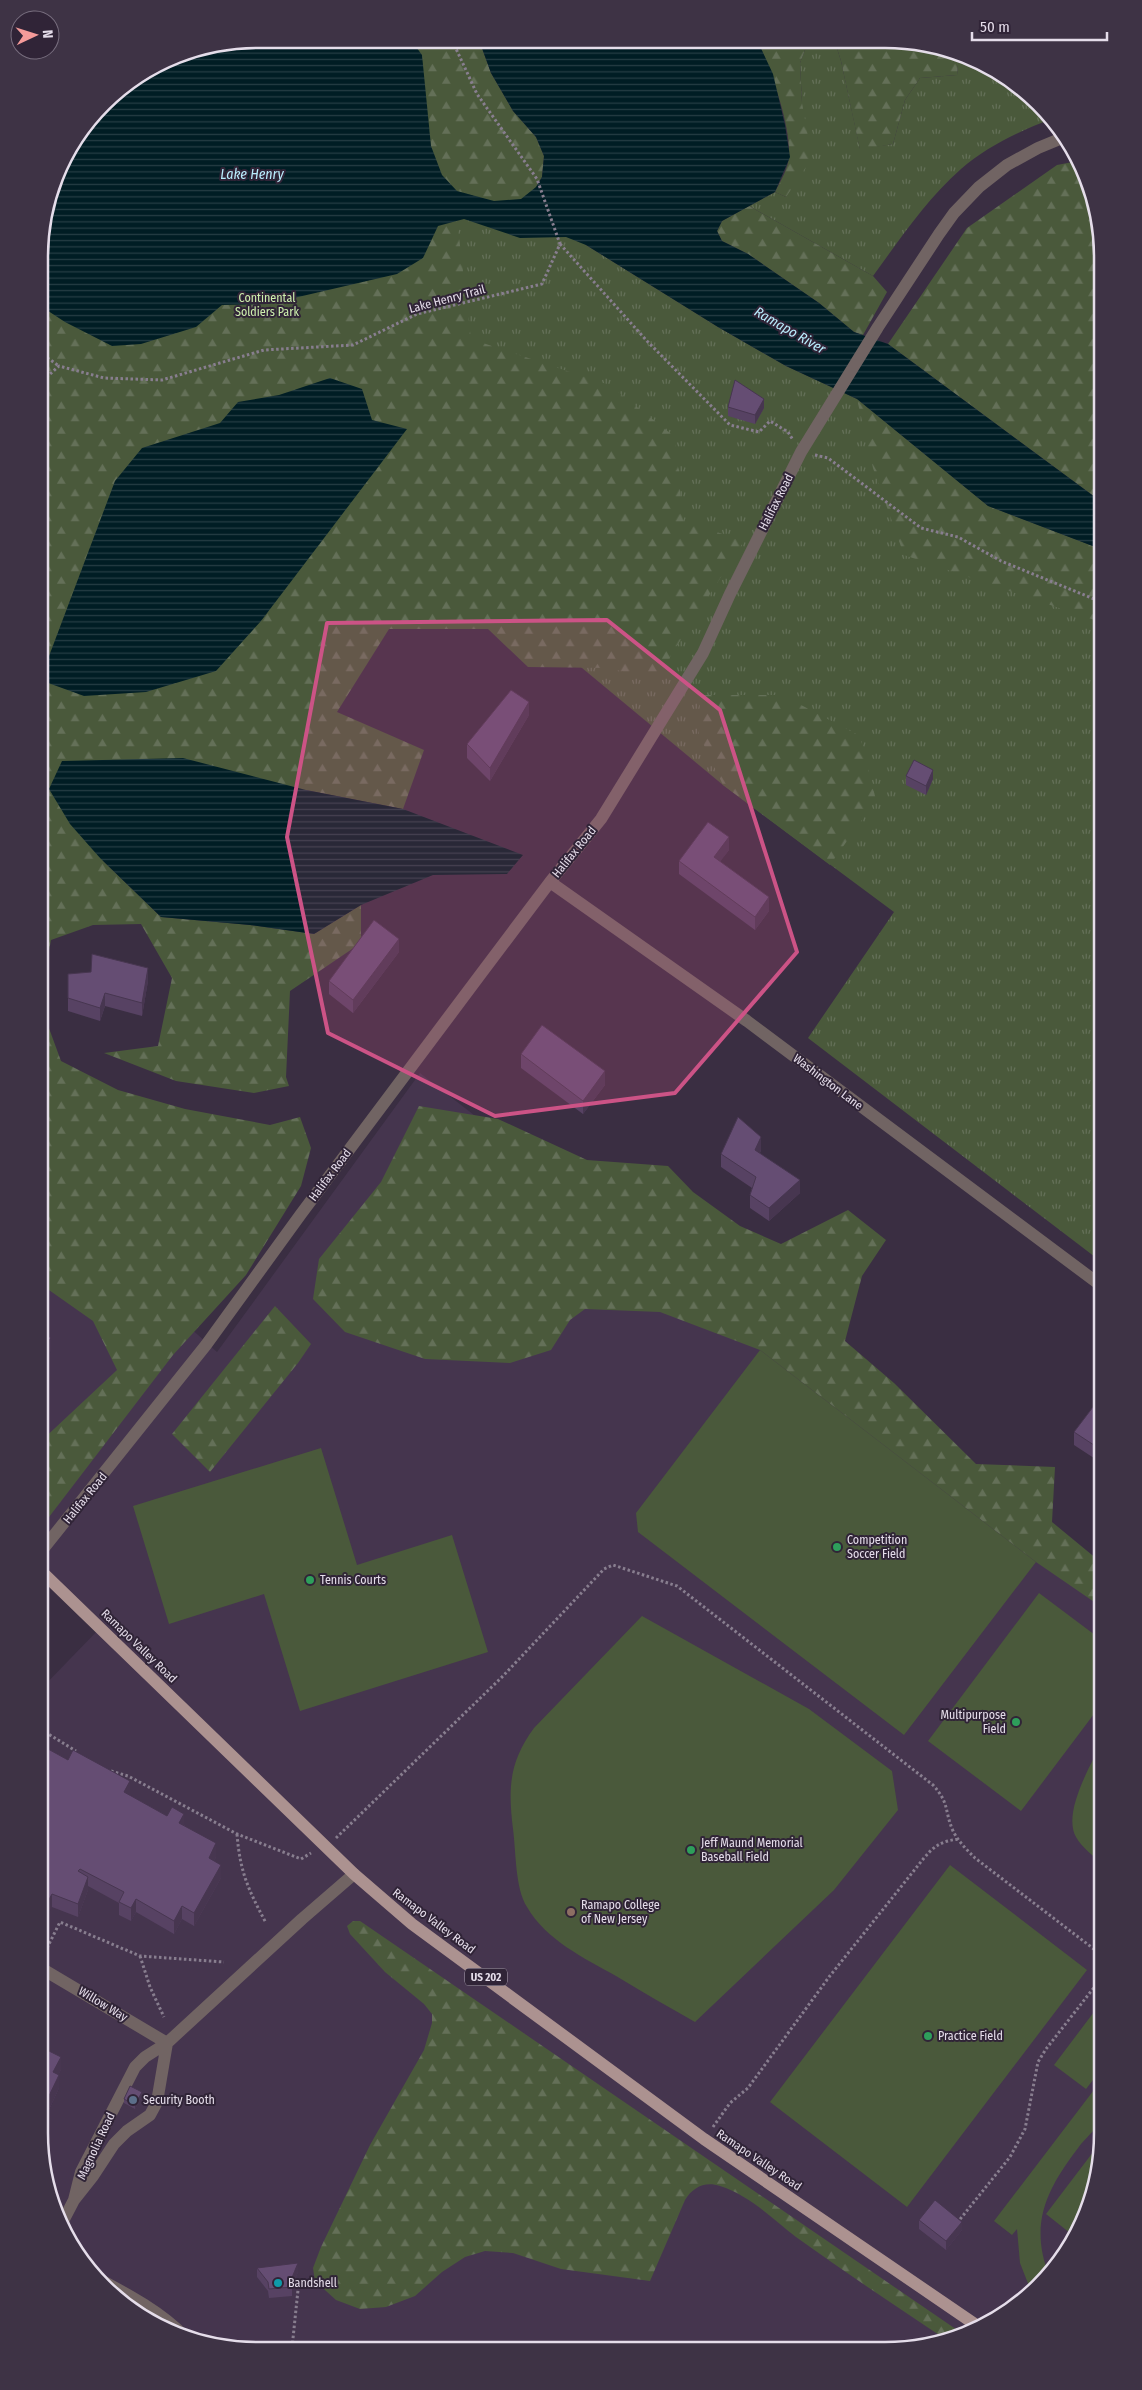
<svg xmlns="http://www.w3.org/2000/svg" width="1142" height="2390" font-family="'Fira Sans Condensed',sans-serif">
  <defs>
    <pattern id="grass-tufts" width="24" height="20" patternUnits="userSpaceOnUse" patternTransform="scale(1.25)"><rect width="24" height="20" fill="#4a593b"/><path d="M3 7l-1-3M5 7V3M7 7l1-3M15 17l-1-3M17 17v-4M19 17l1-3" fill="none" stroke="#647058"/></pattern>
    <pattern id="forest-firs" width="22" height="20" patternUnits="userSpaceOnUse" patternTransform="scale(1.25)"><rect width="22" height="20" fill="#4a593b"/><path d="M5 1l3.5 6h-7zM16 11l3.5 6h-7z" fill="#647058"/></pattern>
    <pattern id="water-rules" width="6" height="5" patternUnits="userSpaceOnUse" patternTransform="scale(1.25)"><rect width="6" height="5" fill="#001d24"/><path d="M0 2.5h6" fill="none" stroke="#253d44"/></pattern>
  </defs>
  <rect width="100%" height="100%" fill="#3a2e42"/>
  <path fill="#45354e" d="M420 1073 1103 1605V2148L1087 2216 1058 2266 1007 2314 942 2344 885 2351 215 2347 161 2329 113 2297 68 2242 46 2190 39 2133V1691L100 1628 39 1569V1192L217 1352Z"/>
  <path fill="url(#grass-tufts)" d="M257 39 411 40 586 245 718 327 786 366 857 399 988 506 1103 550 1095 621 1103 623V1263L808 1038 894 912 723 785 382 502 39 944V242L61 160 113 93 174 55Z
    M808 42H835L841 61 860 149 893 144 905 100 920 78 957 75 959 54C997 67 1026 89 1052 119 1021 130 986 147 961 169 926 200 900 239 873 276L749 206 775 192 786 197 802 103 800 63Z"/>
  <path fill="url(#forest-firs)" fill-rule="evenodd" d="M411 40H479L491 73 513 111 536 137 544 156 542 177 536 187 521 199 494 201 457 191 442 175 431 146 422 55Z
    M758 42H808L800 63 802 103 812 158 786 197 775 192C780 182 789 167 789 156 791 126 771 70 758 42Z
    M835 42 927 43 959 54 957 75 920 78 905 100 893 144 860 150 841 61Z
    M1078 161 1096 200 1103 257V503L888 344 967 228 1057 165Z
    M749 206 873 276 887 292 863 335 854 332 819 303 748 254 722 241 717 231 722 221Z
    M457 220 471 339 609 385 675 437 683 521 744 541 655 680 609 668 528 667 488 629H389L337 712 424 750 403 809 306 790 49 789 70 824 100 858 161 917 250 925 314 934 361 905V943L290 991 286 1077 289 1086 254 1093 176 1081 104 1053 158 1046 172 978 141 924 93 925 51 940 39 1001 61 1061 118 1090 185 1109 270 1125 300 1117 311 1148 301 1186 246 1275 173 1355 49 1517 39 1520V1443L117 1370 93 1321 39 1283V305L65 322 112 346 196 327 222 305 268 304 397 274 423 258 438 226ZM330 378 362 389 372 420 407 430 261 621 216 671 40 679 115 481 142 448 220 423 238 402 279 395Z
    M857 399 988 506 1103 550V623L904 555 873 468Z
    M700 695H782L860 736 876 800 830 865 723 785 699 735Z
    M419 1106 498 1119 587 1160 668 1166 693 1192 740 1226 781 1244 848 1210 886 1240 862 1276 845 1341 894 1383 976 1464 1055 1467 1052 1522 1103 1564V1608L1036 1562 760 1350 660 1312 585 1309 570 1320 551 1350 510 1363 425 1359 345 1332 313 1299 319 1259 381 1182Z
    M275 1306 311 1344 298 1363 210 1472 172 1434Z
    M353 1921H360L963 2334 948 2341C897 2307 846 2273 796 2237 773 2219 749 2195 720 2186 705 2181 693 2187 685 2200L650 2281 561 2269 513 2253 485 2251 465 2257 442 2272 415 2296 386 2307 360 2309 336 2300 315 2281 313 2268 321 2247 370 2145 424 2050 432 2023V2014L424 2004 385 1972 350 1934 347 1926Z"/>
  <path fill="#4a593b" d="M760 1350 1036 1562 904 1735 638 1532 636 1513Z
    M321 1448 357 1565 452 1535 488 1652 300 1711 264 1594 169 1624 133 1506Z
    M1039 1593 1103 1641V1702L1021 1811 928 1741Z
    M642 1616 809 1709 892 1771 898 1810 834 1890 695 2022C669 2007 642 1992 616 1976 584 1958 546 1940 527 1907 515 1888 516 1851 513 1829 508 1788 509 1762 534 1728Z
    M1103 1740V1865C1094 1856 1082 1848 1076 1837 1062 1812 1092 1763 1103 1740Z
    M950 1865 1087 1970 907 2207 770 2102Z
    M1103 2000V2067L1086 2089 1054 2065Z
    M1103 2078C1103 2088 1105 2109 1103 2117 1099 2126 1088 2136 1081 2144 1049 2186 1028 2221 1049 2275L1031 2291 1020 2263 1017 2229 1012 2235 994 2221Z
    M1103 2139V2148L1087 2216 1075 2237 1046 2214Z"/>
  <path fill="url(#water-rules)" d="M257 39 411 40 422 55 431 146 442 175 457 191 494 201 521 199 536 187 542 177 544 156 536 137 513 111 491 73 479 40 758 42 773 74 785 125 790 157 775 192 722 221 717 231 722 241 748 254 819 303 854 332 888 344 1103 503V550L988 506 857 399 786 366 718 327 586 245 566 237 520 238 464 219 438 226 423 258 397 274 268 304 222 305 196 327 141 344 112 346 65 322 39 305V242L61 160 113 93 174 55Z
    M330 378 362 389 372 420 407 429 261 621 216 671 146 692 84 696 40 680 115 481 142 448 220 423 238 402 279 395Z
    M183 758 306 790 403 809 523 855 507 874 433 875 361 905 314 934 250 925 161 917 100 858 70 824 49 789 62 761Z"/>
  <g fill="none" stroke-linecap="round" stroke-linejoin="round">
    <path stroke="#887e8f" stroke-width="3" stroke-dasharray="2.5 2.5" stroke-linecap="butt" d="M560 244 647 341 730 425 759 432 770 421 788 432 793 440
      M39 352 59 366
      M39 384 59 366 104 378 162 380 264 350 353 345 417 314 542 284 560 244 537 179 477 94 452 40
      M815 455 828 458 921 528 958 537 1001 561 1099 601
      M45 1732 76 1751
      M111 1771 128 1776 237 1834 301 1859 311 1853
      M237 1834C240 1872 248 1889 266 1923
      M336 1838 503 1676 604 1569 613 1565 677 1586 933 1785C950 1804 944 1810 953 1831 958 1841 967 1850 975 1858L1103 1956
      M47 1948 60 1922 140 1956 224 1962
      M140 1956 150 1987 164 2017
      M713 2127 730 2103 748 2088 829 1977 924 1858C935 1845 942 1841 959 1839
      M957 2223 1010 2157 1025 2129 1038 2062 1046 2049 1103 1976
      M292 2348 298 2290"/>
    <path stroke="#716463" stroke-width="12" d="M550 882 747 1021 1103 1287
      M39 1554 206 1345 301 1214 480 975 550 882 601 819 703 653 730 594 801 452 878 327 939 234 954 213 979 187 1007 165 1038 148 1067 136
      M39 1967 167 2043
      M74 2200 81 2172 135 2067 145 2057 167 2043 302 1919 354 1874
      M61 2225 74 2200 93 2176 114 2144 127 2131 150 2115 157 2102 167 2043
      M97 2278C127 2294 161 2312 185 2337"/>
    <path stroke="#ac9290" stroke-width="12" d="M39 1569 354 1874 412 1924 704 2139 979 2327"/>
  </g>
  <path fill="#574263" d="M728 407 764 408 755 424 728 416Z
    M529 715 490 781 467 758V744Z
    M906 776 933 779 926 795 906 785Z
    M729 850 720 861 769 911 755 930 679 874V861Z
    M399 952 353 1013 329 994V981Z
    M68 974 148 981 142 1016 105 1006 100 1021 68 1011Z
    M521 1054 605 1085 583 1114 521 1068Z
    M761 1150 760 1153 800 1193 769 1221 750 1208V1195L752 1188 721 1167V1154Z
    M1103 1407V1464L1074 1445V1432Z
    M39 1744 130 1794 129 1795 184 1825 216 1857 214 1861 221 1878 194 1926 182 1919 174 1934 136 1912 131 1921 119 1915V1903L88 1886V1890L78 1917 52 1907Z
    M39 2033 42 2047 61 2070 58 2075 59 2088 47 2114 39 2109Z
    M142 2097 135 2109 124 2103V2099Z
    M919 2220 962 2230 946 2250 919 2229Z
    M257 2268 298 2272 292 2287V2296L269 2298 268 2291 257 2277Z"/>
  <path fill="#473650" d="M764 399V408L755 424V415Z
    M529 702V715L490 781V768Z
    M933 770V779L926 795V786Z
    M729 837V850L714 870V857Z
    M769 897V911L755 930V917Z
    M399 939V952L353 1013V1000Z
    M148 968V981L142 1016V1003Z
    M105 993V1006L100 1021V1008Z
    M605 1071V1085L583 1114V1101Z
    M761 1137V1150L755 1164V1150Z
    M800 1180V1193L769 1221V1208Z
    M51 1338V1351L39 1366V1353Z
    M130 1781V1794L124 1805V1792Z
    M184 1814V1827L179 1823Z
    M216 1843V1857L209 1871V1858Z
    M221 1865V1878L194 1926V1913Z
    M88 1877V1890L78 1917V1904Z
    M52 1894V1907L39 1930V1917Z
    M136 1899V1912L131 1921V1908Z
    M182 1906V1919L174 1934V1921Z
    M42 2034V2047L39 2053V2039Z
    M61 2057V2070L53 2085V2072Z
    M59 2075V2088L47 2114V2100Z
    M142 2092V2097L135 2109V2105Z
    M962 2222V2230L946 2250V2241Z
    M298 2263V2272L292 2287 291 2280Z"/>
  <path fill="#654d73" stroke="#473650" d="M735 380 764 399 755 415 728 407Z
    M511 690 529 702 490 768 467 744Z
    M914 760 933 770 926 786 906 776Z
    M708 822 729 837 714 857 769 897 755 917 679 861Z
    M374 920 399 939 353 1000 329 981Z
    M92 954 148 968 142 1003 105 993 100 1008 68 998V974L91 972Z
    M542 1025 605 1071 583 1101 521 1054Z
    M738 1117 761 1137 755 1150 800 1180 769 1208 750 1195 756 1177 721 1154Z
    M39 1329 51 1338 39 1353Z
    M1096 1403 1103 1407V1451L1074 1432Z
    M39 1744 68 1760 73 1750 130 1781 124 1792 167 1816 172 1807 184 1814 179 1823 216 1843 209 1858 221 1865 194 1913 182 1906 174 1921 136 1899 131 1908 119 1902 124 1892 80 1869 78 1871 88 1877 78 1904 52 1894 39 1917Z
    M39 2033 42 2034 39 2039Z
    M39 2046 61 2057 53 2072 59 2075 47 2100 39 2096Z
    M130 2086 142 2092 135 2105 124 2099Z
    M935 2200 962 2222 946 2241 919 2220Z
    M298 2263 291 2280 292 2287 269 2289 268 2282 257 2268Z"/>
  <path fill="#cc5386" fill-opacity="0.2" stroke="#cc5386" stroke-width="4" stroke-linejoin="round" d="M607 620 720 710 797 952 675 1093 495 1116 328 1033 287 837 327 623Z"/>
  <g fill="#2e9e5b" stroke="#302437" stroke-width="2">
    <circle cx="837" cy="1547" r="5"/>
    <circle cx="310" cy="1580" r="5"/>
    <circle cx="1016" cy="1722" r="5"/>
    <circle cx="691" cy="1850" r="5"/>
    <circle cx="928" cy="2036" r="5"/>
  </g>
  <circle fill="#8d6e63" stroke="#302437" stroke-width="2" cx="571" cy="1912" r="5"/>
  <circle fill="#5c6f8a" stroke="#302437" stroke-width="2" cx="133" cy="2100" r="5"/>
  <circle fill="#0f9aa8" stroke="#302437" stroke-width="2" cx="278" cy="2283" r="5"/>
  <g text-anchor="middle" stroke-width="4" stroke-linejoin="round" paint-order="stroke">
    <rect fill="#302437" stroke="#afa6b4" stroke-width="1" x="465" y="1968.5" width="42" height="17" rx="4"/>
    <g font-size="11" font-weight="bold" fill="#e5ddea">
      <text x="486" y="1981">US 202</text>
    </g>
    <g font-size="12" fill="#cdf0ad" stroke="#302437">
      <text x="267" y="302">Continental<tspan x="267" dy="14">Soldiers Park</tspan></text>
    </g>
    <g font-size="12" fill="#e5ddea" stroke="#302437">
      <text transform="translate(447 299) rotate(-15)" y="4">Lake Henry Trail</text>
      <text transform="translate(776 502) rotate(-63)" y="4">Halifax Road</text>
      <text transform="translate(574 852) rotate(-51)" y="4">Halifax Road</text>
      <text transform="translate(828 1082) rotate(37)" y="4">Washington Lane</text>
      <text transform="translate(330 1175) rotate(-53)" y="4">Halifax Road</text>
      <text transform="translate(85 1498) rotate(-51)" y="4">Halifax Road</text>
      <text transform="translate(139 1646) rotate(44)" y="4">Ramapo Valley Road</text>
      <text transform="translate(434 1921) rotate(37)" y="4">Ramapo Valley Road</text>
      <text transform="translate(103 2004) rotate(31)" y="4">Willow Way</text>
      <text transform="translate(96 2146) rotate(-65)" y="4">Magnolia Road</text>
      <text transform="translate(759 2160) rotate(34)" y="4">Ramapo Valley Road</text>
    </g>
    <g font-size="12" fill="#e5ddea" stroke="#302437" text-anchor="start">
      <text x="847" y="1544">Competition<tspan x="847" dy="14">Soccer Field</tspan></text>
      <text x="320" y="1584">Tennis Courts</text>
      <text x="1006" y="1719" text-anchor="end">Multipurpose<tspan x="1006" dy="14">Field</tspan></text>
      <text x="701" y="1847">Jeff Maund Memorial<tspan x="701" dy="14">Baseball Field</tspan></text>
      <text x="581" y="1909">Ramapo College<tspan x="581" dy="14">of New Jersey</tspan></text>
      <text x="938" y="2040">Practice Field</text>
      <text x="143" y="2104">Security Booth</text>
      <text x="288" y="2287">Bandshell</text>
    </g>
    <g font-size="14" font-style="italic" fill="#b9edfd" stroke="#302437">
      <text x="252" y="179">Lake Henry</text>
      <text transform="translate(790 330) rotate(30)" y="5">Ramapo River</text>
    </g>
  </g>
  <path d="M0 0H1142V2390H0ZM257 48H885A209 209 0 0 1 1094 257V2133A209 209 0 0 1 885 2342H257A209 209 0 0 1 48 2133V257A209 209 0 0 1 257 48Z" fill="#3e3345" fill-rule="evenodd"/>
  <path fill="none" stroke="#e5ddea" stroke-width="2.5" d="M257 48H885A209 209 0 0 1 1094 257V2133A209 209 0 0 1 885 2342H257A209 209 0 0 1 48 2133V257A209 209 0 0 1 257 48Z"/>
  <g transform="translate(35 35) rotate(86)"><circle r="24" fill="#302437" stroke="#786e7f"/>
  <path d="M0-4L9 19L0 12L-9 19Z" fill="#f59b9a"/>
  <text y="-8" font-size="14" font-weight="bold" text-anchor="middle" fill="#e5ddea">N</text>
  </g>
  <path d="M972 32v8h135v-8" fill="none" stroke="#e5ddea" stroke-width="2.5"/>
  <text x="980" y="32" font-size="15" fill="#e5ddea" stroke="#302437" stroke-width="4" paint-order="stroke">50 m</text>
</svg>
